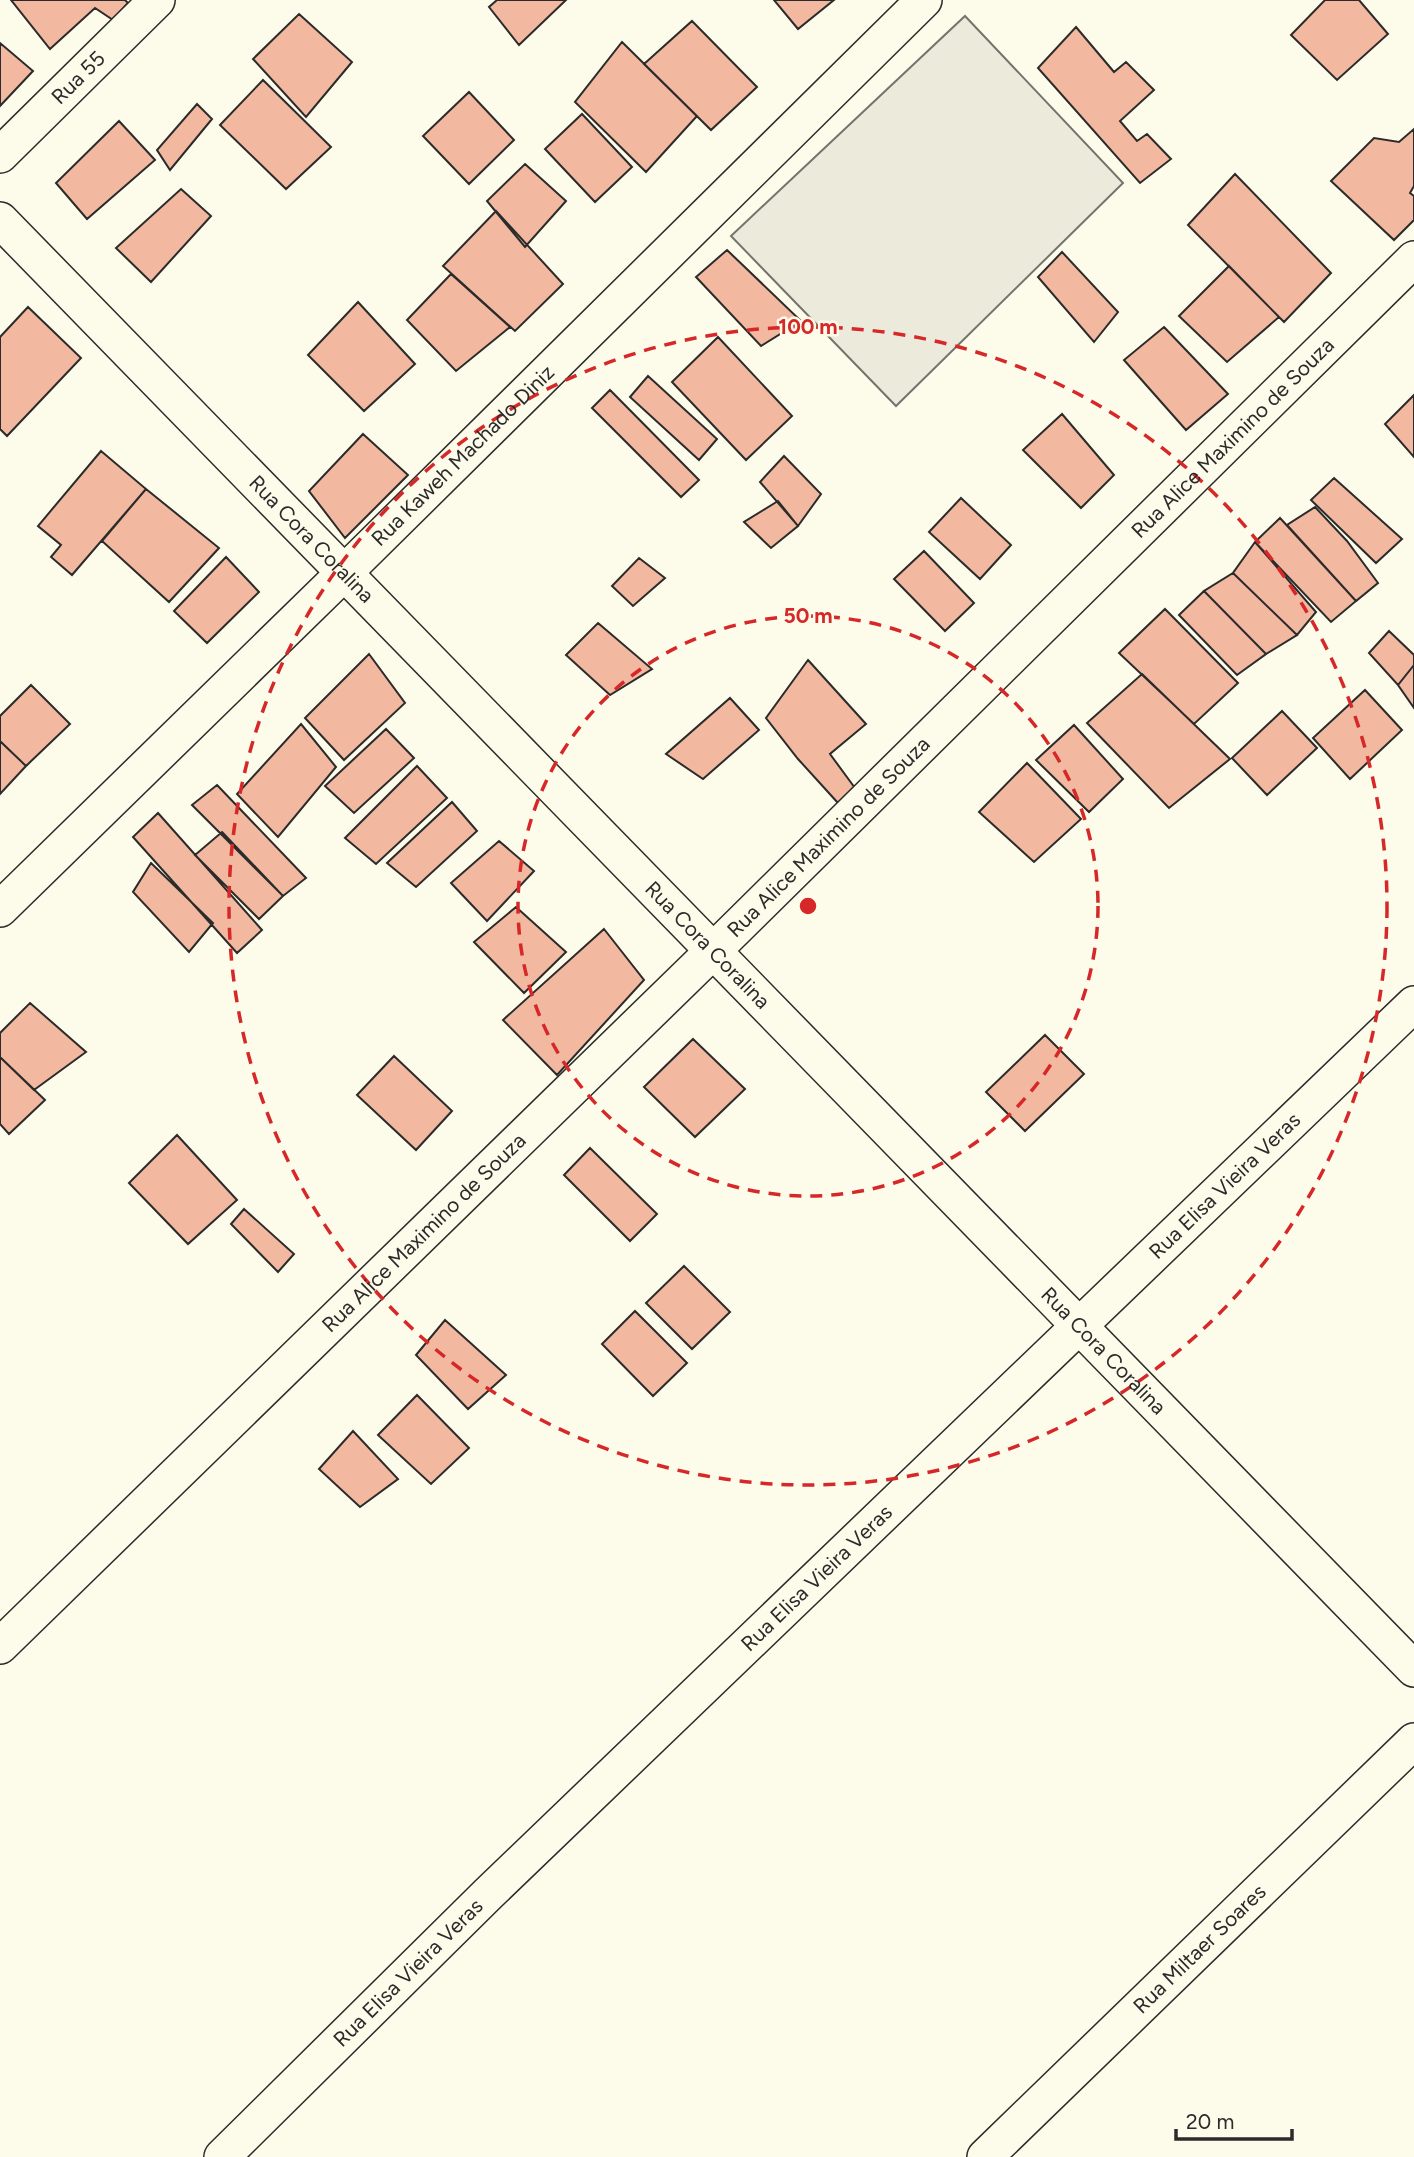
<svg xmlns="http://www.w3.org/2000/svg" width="1414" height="2157" font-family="Figtree,sans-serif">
  <rect width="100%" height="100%" fill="#fdfbea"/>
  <path fill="#ecebdb" stroke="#74746e" stroke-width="2" d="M965 16 1123 183 896 406 731 236Z"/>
  <path fill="#f2b8a0" stroke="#2b2b2b" stroke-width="2" d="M11 0H125L128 3 113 20 95 8 50 49Z
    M497 0H566L519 45 489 7Z
    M774 0H834L798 29Z
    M1325 0H1359L1388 34 1337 80 1291 35Z
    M299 14 352 62 306 117 253 59Z
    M692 21 757 87 711 130 644 64Z
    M1076 27 1114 72 1126 62 1154 90 1120 121 1137 141 1147 134 1171 159 1140 183 1038 68Z
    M622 42 697 116 646 172 575 102Z
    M0 43 33 71 0 106Z
    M263 80 331 147 286 189 220 125Z
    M469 92 514 140 469 184 423 136Z
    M197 104 212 119 170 170 157 150Z
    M582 114 632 167 595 202 545 149Z
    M119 121 155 160 87 219 56 183Z
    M1414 129V186L1410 193 1414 196V220L1394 240 1331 181 1374 138 1399 142Z
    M525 164 566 201 525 247 487 201Z
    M1235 174 1331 273 1284 322 1188 225Z
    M181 189 211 216 151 282 116 248Z
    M496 211 563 284 515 331 443 266Z
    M727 250 801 321 761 346 696 277Z
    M1062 252 1118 312 1094 342 1038 277Z
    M1229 266 1279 317 1227 362 1179 316Z
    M451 274 510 327 456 371 407 320Z
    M358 302 415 364 364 411 308 355Z
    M28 307 81 358 7 436 0 429V337Z
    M1164 327 1228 394 1186 430 1124 360Z
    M718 337 792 416 746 460 672 382Z
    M648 376 717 439 699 460 630 397Z
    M610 390 699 480 681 497 592 408Z
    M1414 395V457L1385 424Z
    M1062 414 1114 475 1081 508 1023 450Z
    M363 434 408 475 345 538 309 491Z
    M101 451 146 489 72 575 51 557 61 545 38 526Z
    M784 456 821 494 798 526 760 482Z
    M1334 478 1402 539 1376 563 1311 500Z
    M146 489 219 548 169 602 102 541Z
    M961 498 1011 545 980 579 929 532Z
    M778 501 798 526 771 548 744 522Z
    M1315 507 1347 541 1378 583 1356 601 1287 525Z
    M1280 518 1356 601 1331 622 1255 542Z
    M1255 542 1316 612 1297 635 1233 573Z
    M924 551 974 603 945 631 894 579Z
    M226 557 259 592 207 643 174 611Z
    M639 558 665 578 633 606 612 586Z
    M1233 573 1297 635 1266 654 1204 591Z
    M1204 591 1266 654 1237 675 1179 615Z
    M1165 609 1238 683 1194 724 1119 653Z
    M598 623 652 669 610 695 566 655Z
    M1389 631 1414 655V665L1398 685 1369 653Z
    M369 654 405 703 344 760 305 718Z
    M808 660 866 724 830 754 855 788 838 803 798 759 766 718Z
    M1414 665V708L1398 685Z
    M1142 674 1230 759 1169 808 1087 723Z
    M31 685 70 724 26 766 0 741V716Z
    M1365 690 1402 730 1350 779 1313 738Z
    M730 698 759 730 703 779 666 754Z
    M1282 711 1317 748 1267 795 1232 758Z
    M301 724 336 767 278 837 237 794Z
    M1074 725 1123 779 1089 812 1036 760Z
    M386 729 414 758 354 813 325 786Z
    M0 741 26 766 0 794Z
    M1027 763 1081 819 1034 862 979 812Z
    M417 766 447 798 376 864 345 838Z
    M217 785 306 878 283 896 192 805Z
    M452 802 477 831 416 887 387 863Z
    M158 813 262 930 237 953 133 837Z
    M222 832 283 896 259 919 195 855Z
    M499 841 534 871 487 921 451 883Z
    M151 863 213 923 189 952 133 892Z
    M516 907 566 952 524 993 474 942Z
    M604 929 644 980 557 1075 503 1020Z
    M30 1003 86 1052 34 1090 0 1057V1033Z
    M1045 1035 1084 1074 1025 1131 986 1092Z
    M693 1039 745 1089 695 1137 644 1087Z
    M394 1056 452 1111 416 1150 357 1095Z
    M0 1057 45 1100 9 1134 0 1124Z
    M177 1135 237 1200 188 1244 129 1183Z
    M590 1148 657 1214 630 1241 564 1175Z
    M244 1209 294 1254 278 1272 231 1224Z
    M684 1266 730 1312 692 1349 646 1303Z
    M635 1311 687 1363 653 1396 602 1344Z
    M445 1320 506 1375 468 1409 416 1355Z
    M417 1395 469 1448 431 1484 378 1435Z
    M353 1431 398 1479 360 1507 319 1469Z"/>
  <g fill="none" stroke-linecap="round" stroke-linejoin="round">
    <g stroke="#2b2b2b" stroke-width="38">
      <g id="minor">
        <path id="s1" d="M0 155 157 0"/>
        <path id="s2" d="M0 220 1414 1669"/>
        <path id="s3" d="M0 909 344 573 924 0"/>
        <path id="s4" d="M0 1646 713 951 1414 259"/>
        <path id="s5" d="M222 2157 488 1894 1414 1004"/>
        <path id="s6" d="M985 2157 1414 1741"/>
      </g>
    </g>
    <use href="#minor" stroke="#fdfbea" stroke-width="35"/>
  </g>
  <g fill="none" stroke="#d62828" stroke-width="3.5" stroke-dasharray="12 9">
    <circle cx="808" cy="906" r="290"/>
    <circle cx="808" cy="906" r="579"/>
  </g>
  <g text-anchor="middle" stroke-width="5" stroke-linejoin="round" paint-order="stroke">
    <g font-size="21" fill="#2b2b2b" stroke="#fdfbea">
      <text dy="7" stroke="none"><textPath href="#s1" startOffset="110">Rua 55</textPath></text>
      <text dy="7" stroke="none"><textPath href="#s4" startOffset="1726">Rua Alice Maximino de Souza</textPath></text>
      <text dy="7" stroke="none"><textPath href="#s3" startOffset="648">Rua Kaweh Machado Diniz</textPath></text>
      <text dy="7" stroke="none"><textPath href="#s2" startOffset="446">Rua Cora Coralina</textPath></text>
      <text dy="7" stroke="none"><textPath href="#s4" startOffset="1158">Rua Alice Maximino de Souza</textPath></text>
      <text dy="7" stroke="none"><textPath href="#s2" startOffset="1013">Rua Cora Coralina</textPath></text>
      <text dy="7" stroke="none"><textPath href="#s5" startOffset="1396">Rua Elisa Vieira Veras</textPath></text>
      <text dy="7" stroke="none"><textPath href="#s4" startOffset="592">Rua Alice Maximino de Souza</textPath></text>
      <text dy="7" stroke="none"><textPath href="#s2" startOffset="1580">Rua Cora Coralina</textPath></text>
      <text dy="7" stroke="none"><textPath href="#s5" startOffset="830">Rua Elisa Vieira Veras</textPath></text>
      <text dy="7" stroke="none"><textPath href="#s6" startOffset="299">Rua Miltaer Soares</textPath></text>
      <text dy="7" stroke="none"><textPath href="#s5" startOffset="262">Rua Elisa Vieira Veras</textPath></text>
    </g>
  </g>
  <circle cx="808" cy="906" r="10" fill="#d62828" stroke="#fdfbea" stroke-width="3.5"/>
  <g font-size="21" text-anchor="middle" font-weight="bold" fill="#d62828" stroke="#fdfbea" stroke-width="5" stroke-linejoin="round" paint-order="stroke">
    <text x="808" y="334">100 m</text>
    <text x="808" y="623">50 m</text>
  </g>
  <path d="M1176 2129v10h116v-10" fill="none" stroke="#2b2b2b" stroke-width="3.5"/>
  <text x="1186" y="2129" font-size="21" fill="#2b2b2b" stroke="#fdfbea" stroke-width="5" paint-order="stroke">20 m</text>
</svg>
